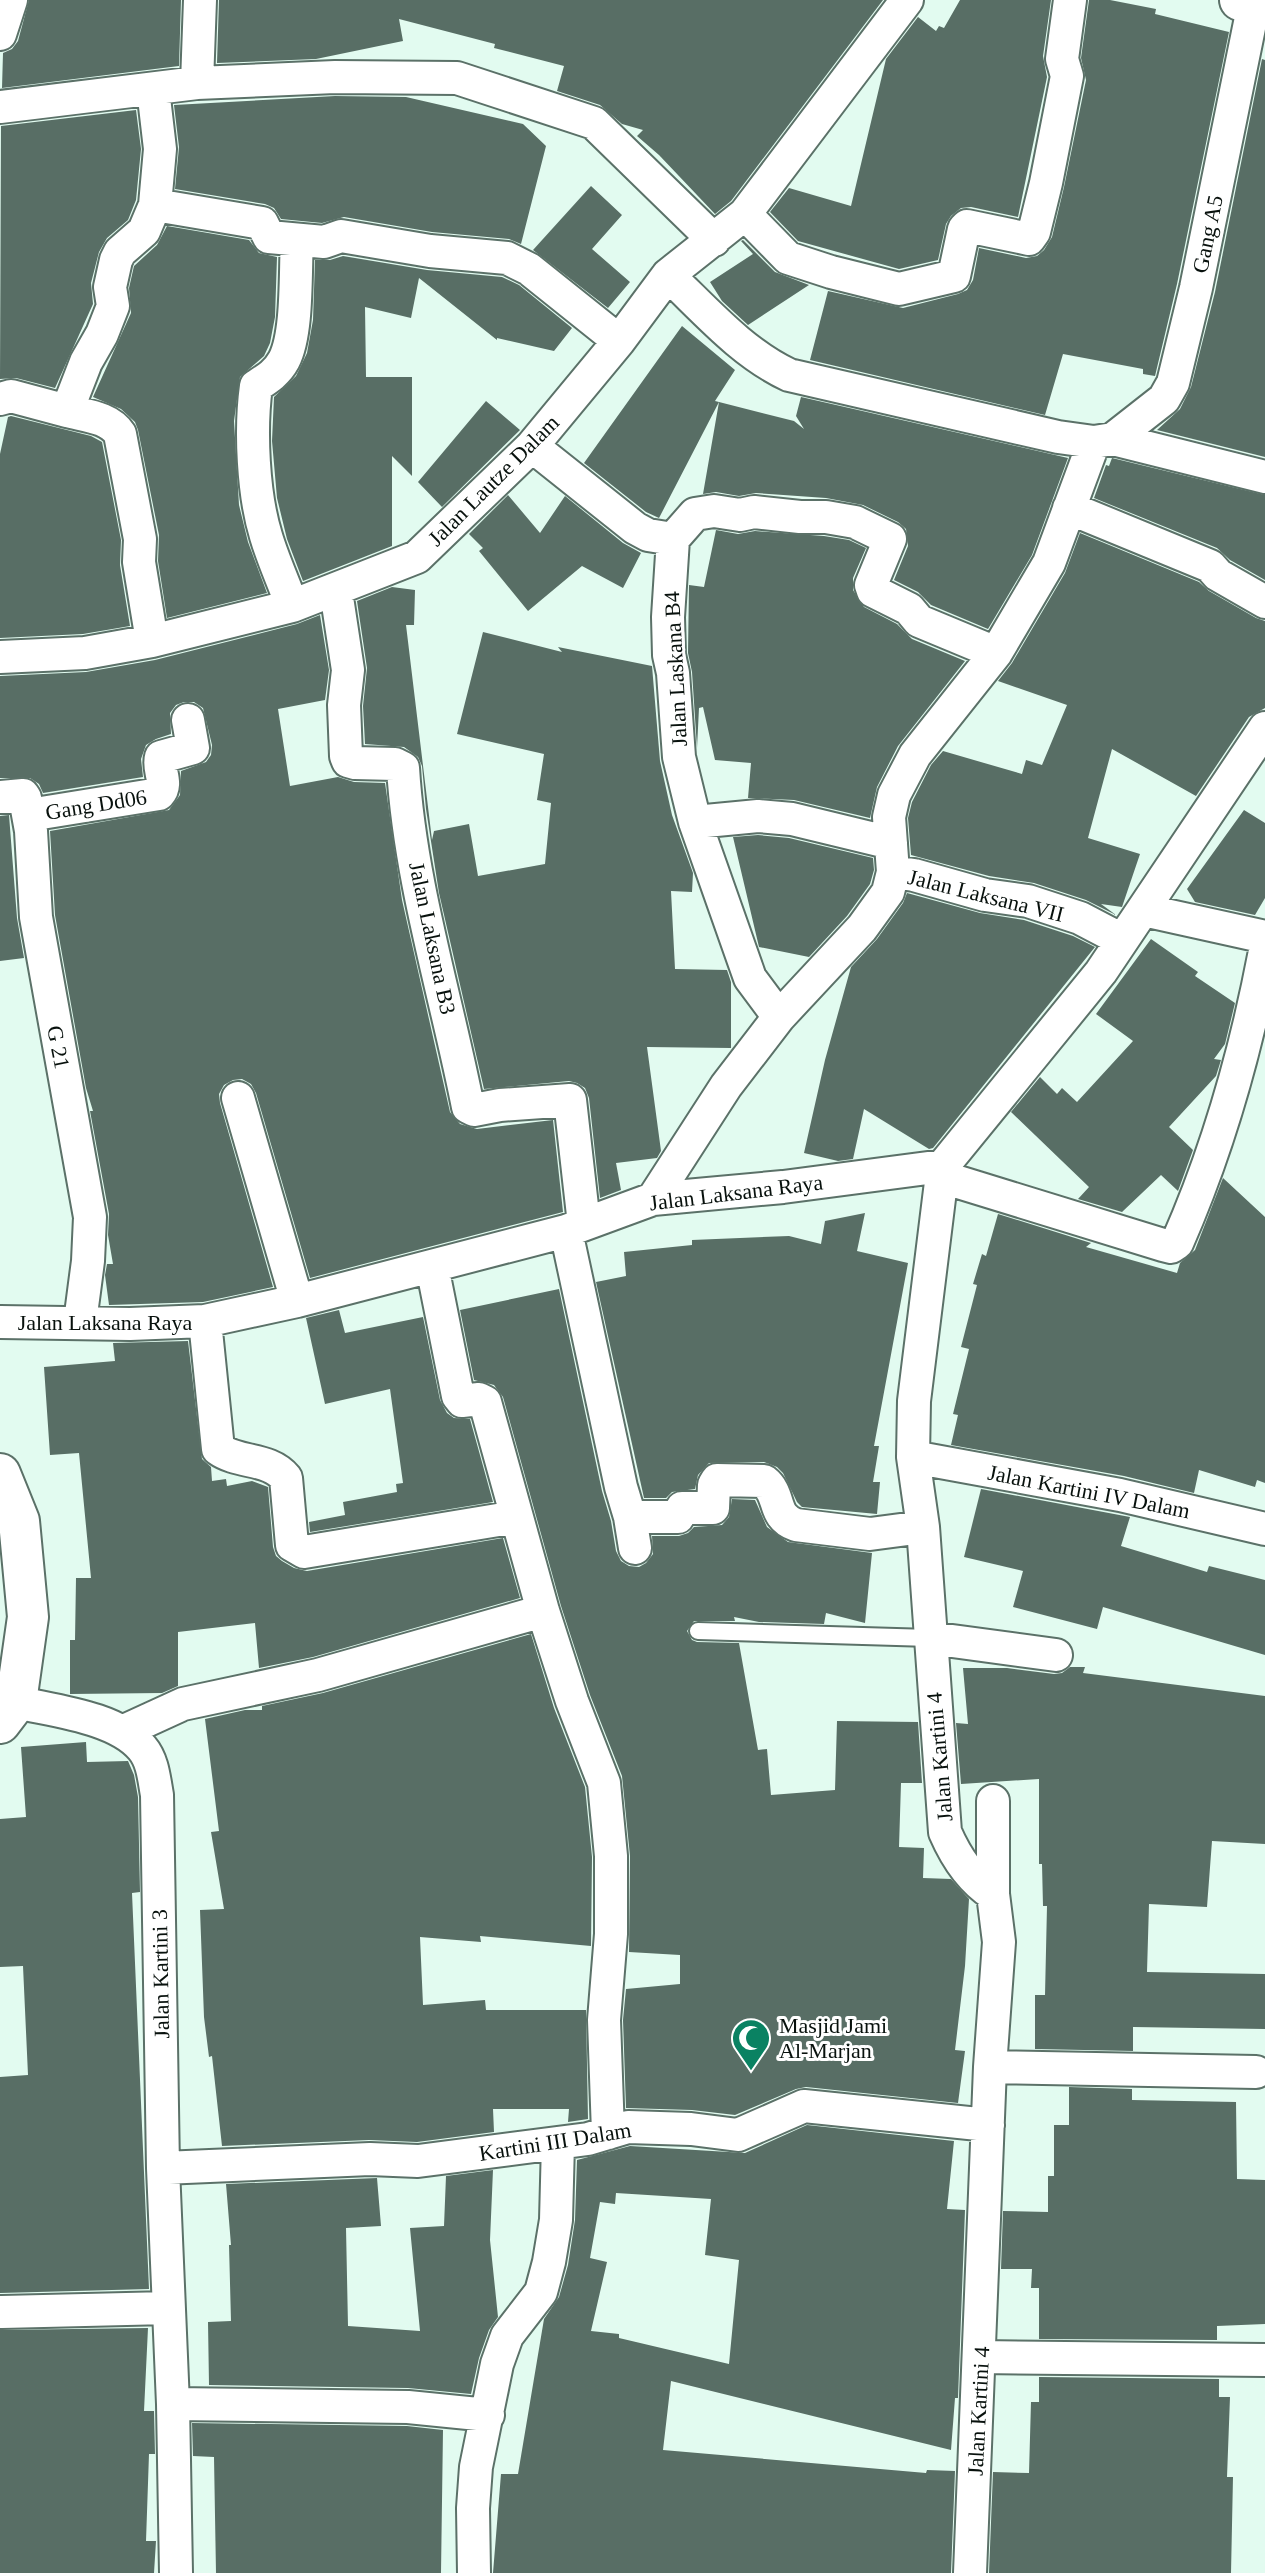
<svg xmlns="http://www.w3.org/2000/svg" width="1265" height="2573" font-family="'Times New Roman',serif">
  <rect width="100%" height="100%" fill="#e2fbf0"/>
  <path fill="#586e65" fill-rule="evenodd" d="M29 0H181L179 66 2 88 3 53 12 49 18 41Z
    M219 0H883L731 201 715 214 659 155 637 136 643 130 622 124 600 105 557 91 564 66 494 48 495 44 399 19 403 41 316 59 217 63Z
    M960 0H1051L1043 56 1047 77 1018 217 971 207 961 208 951 216 946 224 938 260 899 269 798 241 770 212 789 188 851 206 886 59 918 17 936 31 939 26 944 28Z
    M1089 0H1110L1156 9 1155 14 1229 32 1177 284 1155 376 1143 374V369L1063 354 1045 415 810 360 828 291 903 308 958 294 967 290 973 280 979 248 1026 258 1037 256 1044 250 1052 237 1064 187 1086 80 1081 58Z
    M1262 59 1265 60V457L1157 430 1180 409 1191 387 1215 292Z
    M335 96 406 97 523 124 546 146 521 244 509 239 432 232 344 217 322 223 281 219 274 208 265 204 175 189 179 147 174 105Z
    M136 110 141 149 136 200 128 220 107 238 99 252 91 283 93 304 55 388 16 378 0 379 1 126Z
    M591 186 622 215 592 249 630 282 608 308 533 250Z
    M167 226 249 240 259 253 277 257 275 317 270 343 264 356 240 377 234 421 239 505 248 542 267 593 167 618 158 561 159 535 138 430 135 422 121 409 93 397 131 313 129 288 134 266 157 245Z
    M743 240 775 272 809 285 748 325 722 301 710 282 753 254 741 241Z
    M343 256 427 270 502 277 519 285 572 328 554 351 497 338V340L419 278 411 318 365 307 366 377H412V476L392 456V546L303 581 287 539 277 498 272 441 274 397 296 376 307 353 313 320 315 260H330Z
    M682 326 735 370 715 401 719 402 659 518 646 512 584 463Z
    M801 397 1068 458 1032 555 988 629 931 605 918 592 894 580 908 546 906 529 898 522 863 505 826 498 756 493 739 496 716 492 703 494 719 402 794 421 804 429 796 416Z
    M486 401 520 430 442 507 418 482Z
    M11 416 91 436 102 442 121 540 120 565 130 626 83 634 0 638V454L8 417Z
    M1112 458 1265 495V580L1230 560 1217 548 1094 498 1106 465 1109 466Z
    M508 495 540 533 565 496 623 543 641 553 623 588 582 566 528 611 479 551 483 548 469 534Z
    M716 530 738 534 755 531 824 536 849 540 866 548 853 578V590L864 607 897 624 912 639 965 661 898 746 877 787 870 818 794 800 748 798 751 763 715 760 703 707 699 708 697 748 692 672 688 653 689 585 704 587Z
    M1080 533 1199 582 1209 591 1256 618 1265 621V708L1249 717 1196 796 1112 749 1088 838 1140 854 1122 907 1101 904 1116 915 1086 900 1034 883 989 876 911 855 908 818 912 802 931 765 943 751 1022 774 1026 760 1042 765 1067 705 998 681 1012 663 1065 573Z
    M392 587 415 590 414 625H406L432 840 434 831 469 824 478 876 545 864 551 803 537 800 544 754 457 734 483 632 562 652 558 647 652 666 660 761 672 815 693 873 692 892 671 891 675 969 727 970 731 982V1048L647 1047 661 1151 657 1158 616 1163 621 1190 600 1198 589 1098 585 1088 577 1083 569 1081 484 1089 439 893 426 809 422 766 418 757 404 747 365 744 363 706 367 668 357 601Z
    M320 615 329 670 325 700 278 709 290 786 338 777 354 782 385 783 402 900 450 1112 460 1124 477 1129 553 1120 563 1212 310 1278 256 1093 251 1084 242 1079 233 1080 224 1085 219 1094 220 1103 273 1287 203 1302 109 1305 105 1275 107 1264H113L108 1235 109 1214 90 1111H93L86 1088 55 915 50 831 169 810 180 795 181 771 206 762 211 755 212 745 203 708 194 702H184L176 705 170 713 171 734 156 739 146 745 141 759 143 777 43 793 39 784 30 778H0V676L86 672 155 660 297 624Z
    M1244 810 1265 823V898L1255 915 1195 902 1187 889Z
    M9 815 17 918 24 958 0 961V816Z
    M758 835 789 838 873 858 874 870 870 884 847 916 809 957 759 947 733 837Z
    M907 893 980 913 1024 920 1073 936 1095 947 933 1148 929 1149 864 1109 853 1159 838 1161 804 1153 825 1060 851 967 877 939 903 903Z
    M1151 939 1198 972 1195 976 1235 1003 1225 1044 1214 1059 1221 1060 1216 1076 1169 1127 1193 1150 1178 1191 1161 1175 1122 1212 1078 1199 1089 1187 1011 1112 1040 1077 1057 1094 1062 1088 1077 1102 1133 1041 1096 1014Z
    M1223 1178 1265 1217V1483L1257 1480 1255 1487 1199 1470 1194 1493 1124 1476 951 1445 958 1415 953 1414 969 1349 961 1347 977 1285 973 1284 982 1254 986 1256 998 1214 1091 1243 1086 1247 1177 1273 1180 1263 1195 1250Z
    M865 1213 857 1251 908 1263 874 1446H879L873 1482H880L877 1514 802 1507 797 1502 783 1473 777 1467 764 1462 709 1463 698 1475 695 1489 672 1492 666 1498H644L596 1282 626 1276 624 1252 692 1245V1240L789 1236 821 1244 825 1221Z
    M559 1289 602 1491 611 1521 616 1551 621 1561 629 1566 639 1567 646 1563 653 1554 652 1536H679L688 1533 694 1527 722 1525 729 1517 732 1499 755 1500 767 1527 788 1542 872 1553 865 1623 826 1613 824 1624 759 1622 734 1617 735 1621H694L687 1631 692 1640 697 1642 739 1643 758 1750 767 1749 771 1795 835 1790 837 1721 918 1722 922 1783H901L899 1847 924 1848 923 1878 951 1879 969 1899 965 1966 955 2050 965 2051 958 2103 806 2087 796 2089 735 2115 692 2110 626 2108 623 2020 626 1989 680 1984V1955L629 1952 630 1856 622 1776 590 1695 561 1606 503 1397 494 1385 474 1380 460 1310Z
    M339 1310 345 1333 423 1317 440 1400 447 1413 454 1418 470 1419 493 1502 310 1532 309 1522 345 1515 343 1502 397 1492 396 1484 403 1483 390 1389 325 1404 306 1318Z
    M188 1341 202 1459 211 1467 212 1481 226 1479 227 1486 252 1481 268 1487 273 1547 276 1556 282 1561 294 1568 307 1571 503 1538 520 1598 313 1657 259 1668 255 1623 178 1632V1686L162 1693 70 1694V1640H75L76 1578H91L79 1453 50 1455 44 1367 115 1361 113 1343Z
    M981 1489 1130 1517 1121 1546 1207 1572 1209 1566 1265 1580V1655L1103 1607 1097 1629 1013 1607 1023 1571 964 1557Z
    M531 1634 554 1708 585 1787 592 1857 591 1946 480 1936 481 1942 420 1937 423 2005 485 2000 486 2010H586L588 2119 568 2122 569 2109H493L494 2132 417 2142 369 2140 222 2146 212 2056 209 2057 204 2017 200 1910 224 1909 211 1832 219 1831 205 1719 245 1710H262V1706L323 1693Z
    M1070 1667H1085L1083 1673 1265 1696V1844L1212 1841 1207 1907 1149 1904 1147 1972 1265 1974V2029L1133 2027V2051L1035 2049V1995H1045L1047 1906H1043L1042 1864H1039V1779L961 1784 956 1723 968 1724 963 1668H1007L1054 1674 1062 1673Z
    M86 1742 87 1762 128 1761 134 1775 138 1797 140 1892 132 1893 149 2289 0 2293V2077L28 2075 23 1966 0 1967V1819L26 1817 21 1747Z
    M1069 2087 1132 2089V2100L1236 2102 1237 2179 1265 2180V2324L1217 2326V2340L1039 2339V2288H1031L1032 2269H1001L1003 2211 1048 2212V2176H1054V2125H1069Z
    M807 2125 954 2141 947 2209 965 2210 958 2398H955L951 2450 671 2381 663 2450 926 2473 927 2470 955 2471 951 2573H493L501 2474H518L544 2319 559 2297 568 2265 575 2220 577 2160 630 2146 745 2153ZM616 2193 711 2199 705 2255 739 2260 729 2364 619 2338V2334L591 2331 607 2262 590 2258 600 2202 615 2204Z
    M493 2170 490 2240 498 2317 489 2330 479 2358 471 2394 408 2388 209 2385 208 2322 231 2321 229 2245H231L226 2184 377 2178 381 2226 346 2228 348 2326 420 2331 410 2228 444 2226 446 2176Z
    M148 2328 144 2411H154L155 2454H149L146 2541H156L154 2573H0V2330Z
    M1039 2377 1219 2379V2397H1230L1227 2477H1233L1231 2573H989L993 2472 1029 2473 1031 2402H1039Z
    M192 2423 407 2426 443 2430 441 2573H216L214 2457 193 2456Z"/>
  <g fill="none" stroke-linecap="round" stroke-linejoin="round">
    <g stroke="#5b7168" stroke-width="20">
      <path id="service" d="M698 1631 930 1638"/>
    </g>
    <g stroke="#5b7168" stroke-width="36">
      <path id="minor" d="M0 34 11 0
        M197 83 200 0
        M0 107 197 83 335 77 457 78 594 123 714 240
        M155 205 262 223 269 237 324 242 341 236 430 251 507 258 529 269 619 341
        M745 214 788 258 831 272 899 289 954 276 964 229 967 226 1029 239 1034 232 1046 183 1067 76 1062 59 1070 0
        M668 275C706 311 742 353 789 375L1058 437 1094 442 1113 439 1265 477
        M0 399 11 396 67 411 86 362 102 334 113 306 110 287 116 260 120 252 144 231 155 205 160 149 153 89
        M67 411C86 416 109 417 120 434L140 539 139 562 152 641
        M1113 439 1164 399 1173 383 1196 288 1254 3
        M532 446 635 528 648 535 673 539
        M1069 508 1210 566 1218 575 1265 602
        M336 591 348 670 344 705 346 756 348 761 355 763 395 764 403 768C410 883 446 995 468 1107L474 1110 500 1105 570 1100 584 1224
        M292 606C284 583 273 560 266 536 253 494 250 430 256 386 267 379 277 373 284 360 298 333 295 272 297 240
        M0 657 85 653 152 641 292 606 417 557 532 446 619 341 668 275 745 214 907 0
        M0 797 23 795 25 798 31 831 36 917 90 1217 88 1261 80 1322
        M29 815 159 794C169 783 157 770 161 757L193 748 188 720
        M695 822 758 816 792 819 891 843
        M893 872 914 875 985 895 1028 901 1080 918 1122 940
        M1143 910 1265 937
        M779 1017 750 978 695 822 679 757 673 673 669 655 668 617 673 539 695 514 714 511 740 515 754 512 800 517H826L855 522 890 539 871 585 873 591 909 609 919 621 996 653
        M238 1098 297 1301
        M943 1166 914 1401 913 1457 923 1527 945 1832C955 1855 971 1880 993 1894L999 1942 990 2067 970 2573
        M942 1177 1163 1245 1171 1247 1177 1243C1218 1150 1246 1051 1265 951
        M653 1199 726 1086 779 1017 862 928 888 892 893 872 889 817 894 795 915 755 996 653 1049 563 1094 442
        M566 1231 621 1487 630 1517 635 1548
        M432 1266 458 1396 462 1401 479 1399 485 1402 543 1611 572 1701 604 1783 611 1856V1934L604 2020 608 2133
        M205 1321 218 1449C239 1464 269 1457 286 1478L292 1545 304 1552 516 1517
        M0 1322 130 1324 205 1321 297 1301 566 1231 653 1199 783 1187 943 1166 1101 972 1265 728
        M913 1457 1120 1495 1265 1529
        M630 1517H678L682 1508H713L714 1485 717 1480 764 1481C782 1495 771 1516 796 1525L870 1534 923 1527
        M930 1638 1056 1655
        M16 1702C54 1711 116 1717 142 1748 153 1761 154 1779 157 1795L163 2168 173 2404 176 2573
        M124 1731 183 1704 318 1675 543 1611
        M993 1801V1894
        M990 2067 1256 2072
        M163 2168 370 2159 418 2161 588 2139 628 2127 691 2129 738 2135 804 2106 988 2125
        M2 2312 168 2308
        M980 2357 1265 2360
        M173 2404 408 2407 488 2415
        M474 2573 473 2508 476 2467 497 2364 507 2336 541 2292 549 2262 556 2220 558 2143"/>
    </g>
    <g stroke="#5b7168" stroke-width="44">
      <path id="tertiary" d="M1240 0 1265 6
        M0 1474 19 1521 28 1617 16 1702 0 1723"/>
    </g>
    <use href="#service" stroke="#fff" stroke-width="16"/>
    <use href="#minor" stroke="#fff" stroke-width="32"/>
    <use href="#tertiary" stroke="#fff" stroke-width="40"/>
  </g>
  <defs>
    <g id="mosque-pin" transform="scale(2)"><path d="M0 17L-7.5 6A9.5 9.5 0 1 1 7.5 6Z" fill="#0a8262" stroke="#fff"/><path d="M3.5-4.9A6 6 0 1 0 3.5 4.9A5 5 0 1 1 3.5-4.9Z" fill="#fff"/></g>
  </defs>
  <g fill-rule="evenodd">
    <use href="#mosque-pin" x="751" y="2038"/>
  </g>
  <g text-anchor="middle" stroke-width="6" stroke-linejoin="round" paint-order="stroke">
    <g font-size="22" fill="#08110d" stroke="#fff">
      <text transform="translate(1207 234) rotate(-78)" y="8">Gang A5</text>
      <text transform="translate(493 480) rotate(-45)" y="8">Jalan Lautze Dalam</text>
      <text transform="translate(675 669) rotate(-93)" y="8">Jalan Laskana B4</text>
      <text transform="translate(96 804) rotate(-9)" y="8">Gang Dd06</text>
      <text transform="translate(986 895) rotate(14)" y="8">Jalan Laksana VII</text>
      <text transform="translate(433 938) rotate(78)" y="8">Jalan Laksana B3</text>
      <text transform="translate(59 1047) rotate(79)" y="8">G 21</text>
      <text transform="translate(736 1192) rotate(-7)" y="8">Jalan Laksana Raya</text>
      <text x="105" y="1330">Jalan Laksana Raya</text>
      <text transform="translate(1089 1491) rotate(11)" y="8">Jalan Kartini IV Dalam</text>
      <text transform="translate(939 1757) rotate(-95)" y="8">Jalan Kartini 4</text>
      <text transform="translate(160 1974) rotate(-91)" y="8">Jalan Kartini 3</text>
      <text transform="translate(555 2141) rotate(-9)" y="8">Kartini III Dalam</text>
      <text transform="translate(978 2411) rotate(-87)" y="8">Jalan Kartini 4</text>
    </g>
    <g font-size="22" fill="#08110d" stroke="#fff" text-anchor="start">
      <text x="779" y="2033">Masjid Jami<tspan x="779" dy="25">Al-Marjan</tspan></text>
    </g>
  </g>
</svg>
